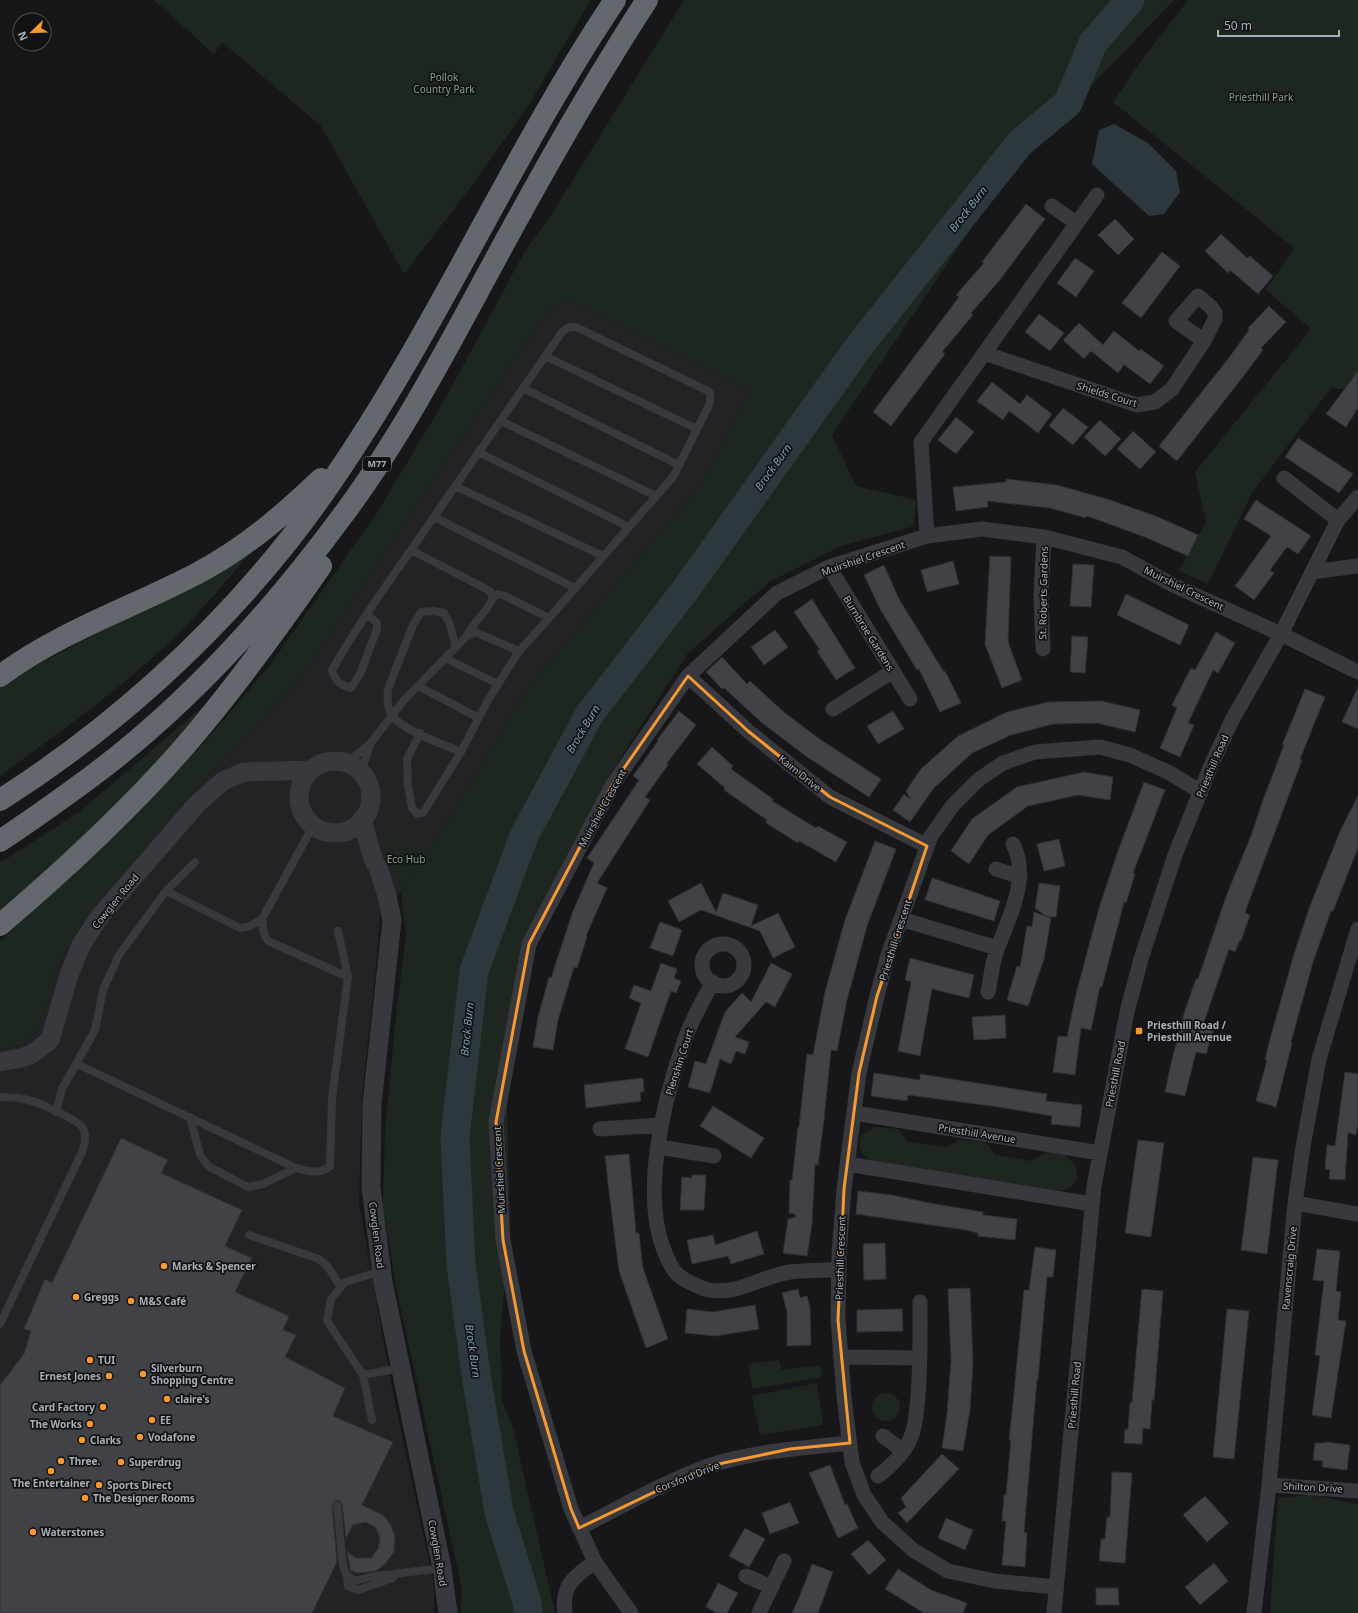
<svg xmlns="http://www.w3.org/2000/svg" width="1358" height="1613" font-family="'Noto Sans',sans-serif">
  <rect width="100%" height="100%" fill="#171719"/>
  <path fill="#232326" d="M565 299 750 392 702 483 528 687 436 840 401 892 380 914 377 959 362 1096 359 1204 393 1393 434 1585V1613H0V1049L22 1046 42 1026 56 970 87 916 211 773 301 678 546 313Z"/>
  <path fill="#1e271f" d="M154 0H591L528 106 476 180 404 274 321 126 222 42 214 54Z
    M684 0H1174L1011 169 832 435 856 486 916 500 914 526 841 546 769 582 688 653 609 776 538 937 507 1100 510 1226 500 1337 502 1400 513 1428 555 1613H461L462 1589 397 1292 383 1207 385 1132 395 1025 406 934 401 892 436 840 528 687 702 483 750 392 565 299 546 313 301 678 211 773 87 916 56 970 42 1026 22 1046 2 1049H0V941L125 827 203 744 270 665 375 516 444 401 524 253 553 212Z
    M1188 0H1358V390L1331 388 1252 493 1208 584 1179 571 1206 522 1195 472 1311 329 1266 290 1294 248 1113 102 1141 61Z
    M250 553C221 587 193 621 160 651 110 697 54 736 0 776V687L39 664Z
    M205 705 150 770 83 840 0 912V863L79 812Z
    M384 831 425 853 401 892Z
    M875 1127 898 1129 908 1142 947 1147 959 1139 986 1143 995 1155 1032 1161 1046 1152 1065 1155 1076 1165 1077 1179 1072 1186 1062 1191 871 1162C860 1153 858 1148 861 1135Z
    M779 1360 782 1370 820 1365 822 1377 753 1389 748 1364Z
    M817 1383 823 1425 760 1435 752 1396Z
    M872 1407a14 14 0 1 1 28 0a14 14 0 1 1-28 0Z
    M1308 1495 1358 1504V1613H1270L1278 1498Z"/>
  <path fill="#2c383d" d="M1114 124 1148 143 1176 171 1180 192 1164 214 1149 216 1092 164 1099 130Z"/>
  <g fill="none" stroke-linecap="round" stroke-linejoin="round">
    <path stroke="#2c383d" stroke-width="29" d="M528 1613 527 1602 499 1512 477 1381 461 1265 455 1137 474 971 524 836 589 715 683 593 860 345 1020 143 1068 103 1093 43 1130 0"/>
  </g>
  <path fill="#414246" stroke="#313135" d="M1026 204 1045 219 1000 280 971 313 973 315 942 352 945 354 891 426 873 412 959 297 956 295 984 263 982 262Z
    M1115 219 1134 239 1118 255 1098 235Z
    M1221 234 1247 258 1250 256 1273 276 1258 294 1230 270 1228 273 1205 251Z
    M1162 252 1180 266 1141 318 1122 303Z
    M1075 258 1094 271 1076 297 1057 283Z
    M1269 306 1286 322 1261 348 1263 350 1242 378 1177 461 1159 446 1228 359 1249 330 1248 328Z
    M1039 314 1064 333 1050 351 1025 332Z
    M1079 323 1103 345 1114 331 1139 351 1141 349 1164 366 1150 384 1123 364 1124 365 1118 373 1091 351 1084 359 1063 340Z
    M1358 371V408L1346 427 1326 414Z
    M992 382 1020 404 1027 395 1052 414 1038 433 1009 411 1003 420 977 401Z
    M1063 408 1088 427 1073 445 1049 426Z
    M956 417 974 432 956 454 938 440Z
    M1100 420 1121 439 1105 456 1084 437Z
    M1133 431 1156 452 1140 469 1117 449Z
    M1298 438 1353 474 1339 493 1285 457Z
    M1006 479 1057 485 1110 500 1158 517 1198 535 1188 556 1145 537 1087 516 1086 518 1050 508 987 501 988 507 956 511 953 487 1006 482Z
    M1256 500 1311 536 1298 554 1287 547 1270 570 1274 573 1254 600 1235 586 1271 536 1244 519Z
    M990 556 1011 557 1008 642 1022 680 1002 688 985 644Z
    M953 561 959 584 927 592 921 570Z
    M1073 564 1094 565 1091 607 1070 606Z
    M884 565 899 599 944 672 945 671 961 703 940 712 919 669 917 670 880 609 864 575Z
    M1126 594 1189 625 1180 645 1117 615Z
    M812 599 855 668 836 680 817 651 820 650 794 612Z
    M775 630 788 647 764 665 751 647Z
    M1216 632 1235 643 1218 673 1213 670 1188 723 1194 725 1180 757 1160 748 1177 708 1172 705 1191 668 1195 670Z
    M1072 636 1088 637 1085 673 1070 672Z
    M722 657 747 684 750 681 785 713 821 740 881 779 869 797 807 757 761 722 724 688 722 689 706 672Z
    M1358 687V729L1342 722Z
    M1305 689 1325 697 1300 759 1302 760 1249 901 1245 913 1250 915 1241 941 1240 940 1235 952 1229 949 1203 1025 1214 1028 1206 1054 1196 1052 1185 1096 1165 1092 1172 1059 1185 1010 1196 979H1198L1227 894 1251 836 1263 800 1284 745H1282Z
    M1101 701 1140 710 1135 732 1097 723 1053 724 1011 735 972 753 933 789 910 822 893 810 904 794 911 800 906 791 921 769 958 736 1007 712 1048 702Z
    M679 711 696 725 667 763 668 765 645 797 650 800 597 883 607 888 586 936 587 937 577 968 574 967 558 1020 553 1050 533 1047 538 1017 549 977 551 978 573 911 594 863 587 858 639 780 633 776 658 741 657 740Z
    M893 711 904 729 878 744 867 726Z
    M712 747 733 766 731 769 773 799 772 801 816 828 818 826 847 842 836 862 799 841 798 843 766 823 767 820 724 790 725 788 697 764Z
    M1084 772 1113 777 1110 800 1078 795 1028 806 988 835 969 864 951 851 972 819 1017 787Z
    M1144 782 1165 790 1133 873 1135 874 1126 903 1124 902 1102 987H1100L1091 1030 1081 1028 1075 1075 1053 1072 1058 1036 1067 1037 1076 994 1099 908 1118 851Z
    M1358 796V848L1333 911H1331L1313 962 1291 1042 1292 1043 1276 1107 1256 1101 1267 1060H1265L1270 1039 1294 954 1310 906 1341 829Z
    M1059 839 1065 866 1044 871 1037 844Z
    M875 841 896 849 867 926 847 1000 837 1051 831 1050 824 1120 818 1165 815 1164 812 1224 807 1256 783 1253 788 1219 796 1217 795 1214 789 1213 790 1180H792L798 1127H799L807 1054 813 1055 825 992 845 920Z
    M932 878 1000 901 994 921 925 900Z
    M701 883 716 912 723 893 758 905 751 926 778 913 795 947 773 958 760 931 701 910 679 922 668 901Z
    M1039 883 1060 886 1056 917 1046 916 1035 908Z
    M1034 912 1051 918 1044 959 1028 1006 1007 1000 1017 966 1020 967 1027 926 1032 927Z
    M660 922 682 930 673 956 650 948Z
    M910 958 974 975 969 998 932 989 920 1056 898 1051 911 982 905 980Z
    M661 963 677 969 674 978 681 981 676 993 671 991 648 1057 625 1049 641 1003 629 998 634 985 651 991Z
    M771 963 792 974 775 1007 766 1002 735 1037 749 1042 745 1054 736 1051 731 1064 720 1059 710 1093 688 1087 695 1061 706 1064 725 1012 742 993 751 1002Z
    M1005 1015 1006 1038 974 1040 972 1017Z
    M1345 1072 1358 1074V1123L1356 1135 1348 1133 1345 1180 1329 1179 1330 1170 1325 1169 1327 1145 1335 1146Z
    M874 1073 920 1080V1074L1047 1094 1046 1101 1082 1105 1080 1127 1051 1124 1052 1116 999 1107 908 1095 907 1101 871 1096Z
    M643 1078 644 1092H640L641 1101 586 1108 584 1085Z
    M713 1106 764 1138 751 1158 700 1126Z
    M121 1138 168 1160 161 1173 242 1210 225 1246 252 1258 235 1292 289 1316 283 1330 296 1335 285 1357 345 1388 333 1416 393 1442 362 1505 383 1515 391 1525 395 1537 394 1552 385 1564 376 1571 358 1573 351 1571 347 1551 355 1558H371L378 1549 380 1538 376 1528 366 1522 353 1525 346 1538 342 1504 339 1500 334 1501 332 1506 337 1562 312 1613H0V1385L24 1354 31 1331 24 1329 45 1279 52 1283Z
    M1138 1140 1164 1143 1151 1237 1125 1233Z
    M629 1154 636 1233H639L643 1268 668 1339 646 1348 619 1271 608 1183 605 1156Z
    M1253 1157 1278 1160 1267 1254 1241 1250Z
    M692 1175H706L704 1210H680L682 1177 692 1178Z
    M858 1191 891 1195 935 1204 983 1212V1215L1017 1219 1015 1240 978 1236V1233L966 1230 856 1214Z
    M757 1231 764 1254 731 1264 728 1256 692 1264 687 1240 713 1235 715 1245Z
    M885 1243 886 1279 864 1280 863 1244Z
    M1035 1247 1056 1250 1053 1277H1047L1038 1379H1037L1024 1532 1027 1533 1025 1567 1002 1565 1006 1521H1002L1004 1495H1006L1011 1440H1009L1012 1413 1024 1290H1029Z
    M1317 1249 1340 1251 1336 1291 1341 1292 1338 1320 1346 1321 1331 1418 1312 1415 1320 1356 1315 1355 1324 1281 1313 1280Z
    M970 1288 973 1363 970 1410 963 1451 942 1448 947 1414 951 1361 948 1289Z
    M798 1289 800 1298 807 1296 810 1306 811 1345 787 1346V1312L782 1293Z
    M1142 1289 1163 1291 1154 1400H1152L1150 1429 1143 1428 1142 1444 1124 1443 1125 1429 1128 1430 1130 1403H1132Z
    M755 1305 759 1329 716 1336 685 1333 687 1309 712 1312Z
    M902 1309 903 1331 857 1332V1310Z
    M1227 1309 1249 1311 1234 1459 1213 1457Z
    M1325 1442 1350 1445 1347 1470 1322 1467 1323 1461 1313 1460 1315 1443H1325Z
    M942 1454 959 1469 907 1523 898 1513 906 1507 901 1498Z
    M830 1465 845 1505 847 1504 858 1528 838 1538 809 1473Z
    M1112 1472 1132 1473 1125 1563 1099 1561 1101 1539H1105L1107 1517H1110Z
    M1205 1496 1229 1523 1207 1542 1183 1515Z
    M790 1502 799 1523 770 1534 762 1513Z
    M946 1518 973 1530 965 1550 938 1538Z
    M745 1528 765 1539 749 1567 729 1556Z
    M868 1540 886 1560 869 1575 851 1554Z
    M1214 1563 1228 1581 1200 1605 1185 1587Z
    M812 1564 833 1572 818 1613H792L799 1598Z
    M898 1569 931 1590 967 1603 963 1613H924L885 1589Z
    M718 1583 738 1593 727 1613H717L706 1607Z
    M1096 1588H1118L1119 1605H1096Z"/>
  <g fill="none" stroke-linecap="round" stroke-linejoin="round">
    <path stroke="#37393e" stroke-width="8" d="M545 356 697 429
      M523 388 679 465
      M501 421 656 496
      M478 452 629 527
      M455 486 603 556
      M434 517 575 588
      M411 550 490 591 493 598C486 614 473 621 466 637
      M493 598 498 594 505 596 549 618
      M367 614 377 623V629L360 674 351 688C340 685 335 681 332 670 361 619 396 572 429 524 473 460 518 396 562 332L569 327H576L710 392V403L673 477 542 626 519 651 488 700 461 752 423 813 417 814 412 808 408 786 407 759 420 733
      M456 647 449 622 444 613 434 611 421 612 413 625 388 689C387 698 387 706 391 714 399 729 445 745 461 752
      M445 658 498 684
      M418 686 479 718
      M346 763 370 744 405 699 466 637 475 632 519 651
      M361 773 370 744
      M166 891 240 928 248 927 262 919 313 826
      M262 919 264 934 268 941 348 977
      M77 1064 296 1168C307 1171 320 1175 330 1166L332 1098 348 977 338 931
      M0 1097C9 1098 19 1097 28 1100 38 1102 78 1120 83 1128 87 1136 85 1144 82 1152L0 1324
      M56 1112 62 1089 95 1030 103 990 119 955 166 891 195 862
      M190 1117 200 1155 208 1166 248 1187 263 1184 296 1168
      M249 1235 319 1259 328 1267 341 1287
      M363 1375 401 1368
      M372 1420 363 1375 327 1321 331 1299 345 1282 382 1271
      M337 1505 343 1566 347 1576 355 1581 369 1577 442 1568
      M347 1576 348 1586 358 1590 393 1578"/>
    <path stroke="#37393e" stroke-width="15" d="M1052 206 1076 223
      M984 353 1137 405 1155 402 1172 389 1204 341 1215 319V313L1211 307 1198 296 1176 321 1204 341
      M1284 478 1338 520
      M927 536 921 442 1097 195
      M829 567 910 699
      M1312 572 1358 566
      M1043 649 1041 595 1044 537
      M688 676 748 731 830 797 927 846
      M833 709 893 671
      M996 869 1020 877
      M901 919 997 948
      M702 965a21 21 0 1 1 42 0a21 21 0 1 1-42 0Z
      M713 982C701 1003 690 1023 683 1045 663 1102 640 1198 666 1255 669 1262 672 1270 678 1275 685 1281 697 1286 705 1289 735 1297 762 1276 790 1272 806 1270 823 1271 839 1269
      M988 992C991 978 992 961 998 947 1010 915 1030 878 1013 844
      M854 1113 1100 1153
      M600 1129 661 1125
      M659 1147 714 1156
      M847 1164 1092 1204
      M1295 1203 1358 1214
      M841 1357 920 1358
      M883 1436 903 1451
      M878 1476C891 1466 904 1454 910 1439 915 1429 916 1417 917 1406 921 1371 920 1337 920 1302
      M1269 1485 1358 1491
      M579 1528C621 1507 664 1482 708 1466 753 1451 803 1448 850 1443
      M746 1576 772 1587
      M1056 1587 994 1581 948 1571 913 1550 882 1522 864 1495 852 1462 844 1397 838 1320 839 1254 844 1189 859 1073 877 996 888 955 931 836 953 805 978 780 1003 763 1035 752 1100 747 1130 755 1170 773 1201 792
      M565 1613C561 1585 574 1577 595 1562
      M631 1613 595 1562 571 1509 524 1351 503 1240 496 1122 529 944 613 784 688 676 777 593 829 567 927 536 982 529 1044 537 1122 557 1173 585 1281 634 1358 672
      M759 1613 784 1561
      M1054 1613 1094 1186 1127 1012 1141 959 1175 855 1212 763 1232 720 1281 634 1338 520 1358 497
      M1254 1613 1269 1485 1295 1203 1303 1147 1319 1059 1358 929"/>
    <path stroke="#37393e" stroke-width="19" d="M299 797a36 36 0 1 1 72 0a36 36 0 1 1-72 0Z
      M362 819 372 856 379 870 387 896 392 920 372 1104 371 1187 383 1282 442 1568 448 1613
      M0 1062 21 1058 32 1054 50 1040 69 975 81 945 100 916 197 804 223 781 244 772 310 770"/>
    <path stroke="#63686f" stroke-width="22" d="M0 676C59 632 131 608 196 574 244 549 282 516 321 479
      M0 800C109 731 209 641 289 540 332 485 370 425 405 365 476 244 537 116 615 0
      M0 841C40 814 80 786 118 756 205 686 280 601 346 511 414 419 467 309 523 209 562 138 603 68 647 0
      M0 925C62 872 123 816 177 755 229 696 276 631 321 566"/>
  </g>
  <path fill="none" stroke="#f79930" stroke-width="3" stroke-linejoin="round" d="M688 676 748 731 830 797 927 846 877 996 859 1073 844 1189 838 1320 850 1443 790 1449 709 1466 579 1528 571 1509 524 1351 503 1240 496 1122 529 944 613 784Z"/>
  <g fill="#f79930" stroke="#121214" stroke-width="1.5">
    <rect x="1135" y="1027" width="8" height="8" rx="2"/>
    <circle cx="164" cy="1266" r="4"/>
    <circle cx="76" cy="1297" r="4"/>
    <circle cx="131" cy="1301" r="4"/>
    <circle cx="90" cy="1360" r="4"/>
    <circle cx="143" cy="1374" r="4"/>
    <circle cx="109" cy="1376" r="4"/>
    <circle cx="167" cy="1399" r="4"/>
    <circle cx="103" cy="1407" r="4"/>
    <circle cx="152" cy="1420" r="4"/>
    <circle cx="90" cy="1424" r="4"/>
    <circle cx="140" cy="1437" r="4"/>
    <circle cx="82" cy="1440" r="4"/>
    <circle cx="61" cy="1461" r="4"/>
    <circle cx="121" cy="1462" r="4"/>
    <circle cx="51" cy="1471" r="4"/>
    <circle cx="99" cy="1485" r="4"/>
    <circle cx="85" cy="1498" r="4"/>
    <circle cx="33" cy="1532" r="4"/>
  </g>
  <g text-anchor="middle" stroke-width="3.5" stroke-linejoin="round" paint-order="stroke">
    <rect fill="#121214" stroke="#7b8188" stroke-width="1" x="363" y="457" width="28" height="14" rx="3"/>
    <g font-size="9" font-weight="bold" fill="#a8b0b9">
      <text x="377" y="467">M77</text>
    </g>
    <g font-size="10" fill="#82a47f" stroke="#121214">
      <text x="444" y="81">Pollok<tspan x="444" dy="12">Country Park</tspan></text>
      <text x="1261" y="101">Priesthill Park</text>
      <text x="406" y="863">Eco Hub</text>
    </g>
    <g font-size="10" fill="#a8b0b9" stroke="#121214">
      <text transform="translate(1107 394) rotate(17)" y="4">Shields Court</text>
      <text transform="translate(863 558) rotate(-19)" y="4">Muirshiel Crescent</text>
      <text transform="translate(1184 588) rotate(26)" y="4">Muirshiel Crescent</text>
      <text transform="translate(1043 593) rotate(-89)" y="4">St. Roberts Gardens</text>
      <text transform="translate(869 633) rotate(58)" y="4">Burnbrae Gardens</text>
      <text transform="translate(1212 766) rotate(-67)" y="4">Priesthill Road</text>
      <text transform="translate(800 773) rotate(39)" y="4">Kaim Drive</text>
      <text transform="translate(602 808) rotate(-61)" y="4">Muirshiel Crescent</text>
      <text transform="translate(115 901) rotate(-51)" y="4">Cowglen Road</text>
      <text transform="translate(895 940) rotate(-72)" y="4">Priesthill Crescent</text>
      <text transform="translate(679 1062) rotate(-72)" y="4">Plenshin Court</text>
      <text transform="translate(1115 1074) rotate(-79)" y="4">Priesthill Road</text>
      <text transform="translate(977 1133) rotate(9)" y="4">Priesthill Avenue</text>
      <text transform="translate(499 1170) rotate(-93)" y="4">Muirshiel Crescent</text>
      <text transform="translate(377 1235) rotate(83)" y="4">Cowglen Road</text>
      <text transform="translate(840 1258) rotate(-88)" y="4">Priesthill Crescent</text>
      <text transform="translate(1289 1268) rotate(-85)" y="4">Ravenscraig Drive</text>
      <text transform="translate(1074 1395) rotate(-85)" y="4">Priesthill Road</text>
      <text transform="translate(687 1477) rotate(-22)" y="4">Corsford Drive</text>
      <text transform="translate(1313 1487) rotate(3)" y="4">Shilton Drive</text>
      <text transform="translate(438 1553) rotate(80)" y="4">Cowglen Road</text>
    </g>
    <g font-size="10" font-weight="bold" fill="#a8b0b9" stroke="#121214" text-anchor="start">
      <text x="1147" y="1029">Priesthill Road /<tspan x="1147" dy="12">Priesthill Avenue</tspan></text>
      <text x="172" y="1270">Marks &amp; Spencer</text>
      <text x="84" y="1301">Greggs</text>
      <text x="139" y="1305">M&amp;S Café</text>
      <text x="98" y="1364">TUI</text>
      <text x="151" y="1372">Silverburn<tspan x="151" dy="12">Shopping Centre</tspan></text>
      <text x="101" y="1380" text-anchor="end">Ernest Jones</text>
      <text x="175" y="1403">claire's</text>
      <text x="95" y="1411" text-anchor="end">Card Factory</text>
      <text x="160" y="1424">EE</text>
      <text x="82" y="1428" text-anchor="end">The Works</text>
      <text x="148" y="1441">Vodafone</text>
      <text x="90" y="1444">Clarks</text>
      <text x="69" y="1465">Three.</text>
      <text x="129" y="1466">Superdrug</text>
      <text x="51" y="1487" text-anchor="middle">The Entertainer</text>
      <text x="107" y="1489">Sports Direct</text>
      <text x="93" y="1502">The Designer Rooms</text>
      <text x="41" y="1536">Waterstones</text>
    </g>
    <g font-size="11" font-style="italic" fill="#7ea3b5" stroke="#121214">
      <text transform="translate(968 209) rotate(-52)" y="4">Brock Burn</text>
      <text transform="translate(773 467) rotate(-54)" y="4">Brock Burn</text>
      <text transform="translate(583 729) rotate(-59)" y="4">Brock Burn</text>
      <text transform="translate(467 1029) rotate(-84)" y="4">Brock Burn</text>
      <text transform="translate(473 1351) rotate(82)" y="4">Brock Burn</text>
    </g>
  </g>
  <g transform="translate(32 32) rotate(247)"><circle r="19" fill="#121214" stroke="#4e5156"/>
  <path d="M0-3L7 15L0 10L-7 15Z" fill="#f79930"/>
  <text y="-6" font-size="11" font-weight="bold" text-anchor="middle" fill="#a8b0b9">N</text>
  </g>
  <path d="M1218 30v6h121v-6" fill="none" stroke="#a8b0b9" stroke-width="2"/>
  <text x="1224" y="30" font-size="12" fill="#a8b0b9" stroke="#121214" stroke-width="3" paint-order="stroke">50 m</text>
</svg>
